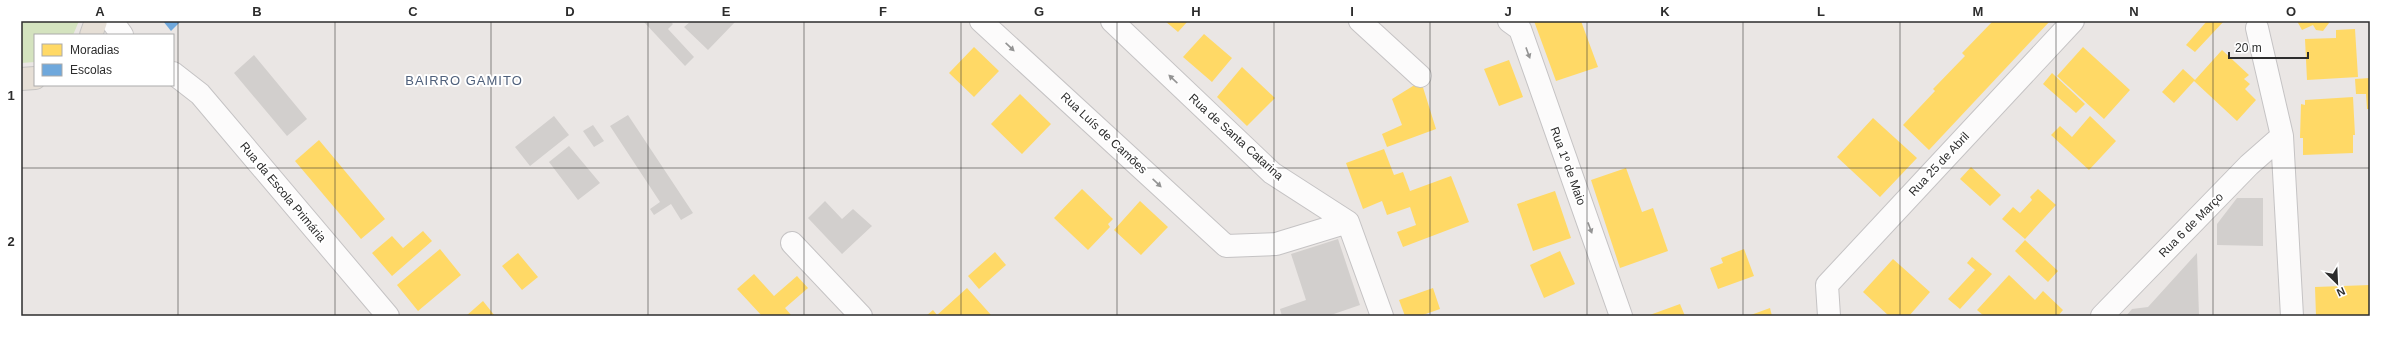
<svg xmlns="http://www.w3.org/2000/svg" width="2391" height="337" font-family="Helvetica,sans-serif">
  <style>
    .green { fill: #d4e3bf }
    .homes { fill: #ffd966 }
    .schools { fill: #6fa8dc }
    .building { fill: #d2cfcd }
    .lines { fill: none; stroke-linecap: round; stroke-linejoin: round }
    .street-casing { stroke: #c5c3c4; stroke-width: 24 }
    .secondary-casing { stroke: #c5c3c4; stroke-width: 24 }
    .primary-casing { stroke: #c6c4c3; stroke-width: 24 }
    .street { stroke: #fcfbfb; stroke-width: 22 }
    .secondary { stroke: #fcfbfb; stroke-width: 22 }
    .primary { stroke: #e6dfd6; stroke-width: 22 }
    .oneway { fill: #949494 }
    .grid { fill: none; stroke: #2d2d2d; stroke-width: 1; stroke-opacity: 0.55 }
    .labels { text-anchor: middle; stroke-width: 4; stroke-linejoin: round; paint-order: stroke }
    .street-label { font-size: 12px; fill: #2d2d2d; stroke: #fff }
    .neighbourhood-label { font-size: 13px; letter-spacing: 1px; fill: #4f607b; stroke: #fff }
    .neatline { fill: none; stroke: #2d2d2d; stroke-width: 1.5 }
    .grid-label { font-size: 13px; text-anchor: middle; font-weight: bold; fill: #2d2d2d }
  </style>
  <rect width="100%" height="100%" fill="#eae6e4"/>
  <path class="green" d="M 21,21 L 79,21 L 73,35 L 35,35 L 35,62 L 21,63 Z"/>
  <path class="homes" d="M 1165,21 L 1188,21 L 1178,32 Z
    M 1534,21 L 1581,21 L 1598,67 L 1556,81 Z
    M 1993,21 L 2050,21 L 1929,150 L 1903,125 L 1935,91 L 1933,89 L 1965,56 L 1962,53 Z
    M 2207,21 L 2224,21 L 2195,52 L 2186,45 Z
    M 2297,21 L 2328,21 L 2329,23 L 2323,31 L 2316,30 L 2313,25 L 2302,30 Z
    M 2355,29 L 2358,77 L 2307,80 L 2305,39 L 2336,38 L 2336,30 Z
    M 1204,34 L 1232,58 L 1212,82 L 1183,57 Z
    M 974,47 L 999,71 L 974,97 L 949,73 Z
    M 2083,47 L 2130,90 L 2104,119 L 2057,76 Z
    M 2222,50 L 2249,75 L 2244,79 L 2250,84 L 2245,89 L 2256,100 L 2237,121 L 2194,81 L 2174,103 L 2162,92 L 2183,69 L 2195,80 Z
    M 1509,60 L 1523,97 L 1499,106 L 1484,69 Z
    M 1242,67 L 1275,98 L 1247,126 L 1217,97 Z
    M 2052,73 L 2085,104 L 2076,113 L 2043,84 Z
    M 2370,78 L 2370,109 L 2367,109 L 2366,94 L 2356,94 L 2355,79 Z
    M 1421,81 L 1436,129 L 1387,147 L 1382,134 L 1402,125 L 1392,99 Z
    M 1020,94 L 1051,124 L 1022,154 L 991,124 Z
    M 2353,97 L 2355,135 L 2353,135 L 2353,153 L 2303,155 L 2303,138 L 2300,138 L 2301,104 L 2305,105 L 2305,100 Z
    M 2090,116 L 2116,141 L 2089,170 L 2051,135 L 2060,126 L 2072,137 Z
    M 1873,118 L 1917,158 L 1880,197 L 1837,157 Z
    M 319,140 L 385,219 L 361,239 L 295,161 Z
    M 1384,149 L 1394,175 L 1403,172 L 1410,191 L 1451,176 L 1469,222 L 1403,247 L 1397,232 L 1416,225 L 1410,207 L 1387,215 L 1382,201 L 1363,209 L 1346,163 Z
    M 1971,167 L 2001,195 L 1990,206 L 1960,179 Z
    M 1626,168 L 1642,212 L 1653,208 L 1668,251 L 1620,268 L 1591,180 Z
    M 1082,189 L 1113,219 L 1108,224 L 1110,227 L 1088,250 L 1054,218 Z
    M 2038,189 L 2056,205 L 2025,239 L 2002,219 L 2013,207 L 2020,213 L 2032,200 L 2030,197 Z
    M 1555,191 L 1571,238 L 1533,251 L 1517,204 Z
    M 1140,201 L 1168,227 L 1141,255 L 1114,230 Z
    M 423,231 L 432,241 L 392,276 L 372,253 L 392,236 L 403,248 Z
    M 2025,240 L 2058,271 L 2048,282 L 2015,251 Z
    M 440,249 L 461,275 L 418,311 L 397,285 Z
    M 1744,249 L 1754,276 L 1718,289 L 1710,268 L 1723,263 L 1721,258 Z
    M 1560,251 L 1575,284 L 1544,298 L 1530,265 Z
    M 995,252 L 1006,265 L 979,289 L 968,276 Z
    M 518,253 L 538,277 L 522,290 L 502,266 Z
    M 1972,257 L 1992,274 L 1960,309 L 1948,299 L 1975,270 L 1967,263 Z
    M 1893,259 L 1930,292 L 1909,316 L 1889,316 L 1863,292 Z
    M 754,274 L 774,296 L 797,276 L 808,288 L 785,308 L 792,316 L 762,316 L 737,289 Z
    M 2009,275 L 2035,300 L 2043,291 L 2063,310 L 2058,316 L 1984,316 L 1977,310 Z
    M 2370,285 L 2370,316 L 2316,316 L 2315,287 Z
    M 967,288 L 992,316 L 926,316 L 933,310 L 937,315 Z
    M 1433,288 L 1440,309 L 1420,316 L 1405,316 L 1399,300 Z
    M 483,301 L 495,316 L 466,316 Z
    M 1680,304 L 1685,316 L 1647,316 Z
    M 1770,308 L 1772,316 L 1748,316 Z"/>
  <path class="schools" d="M 163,21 L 181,21 L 171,31 Z"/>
  <path class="building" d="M 643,21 L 670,21 L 673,24 L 668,29 L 694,57 L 685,66 Z
    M 691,21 L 736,21 L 708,50 L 684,27 Z
    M 254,55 L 307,119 L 287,136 L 234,73 Z
    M 628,115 L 693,213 L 681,220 L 671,204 L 654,215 L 650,209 L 660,202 L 610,126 Z
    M 554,116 L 569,135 L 530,166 L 515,147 Z
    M 593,125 L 604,141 L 594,147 L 583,131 Z
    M 569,146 L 600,183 L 578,200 L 549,162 Z
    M 2237,198 L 2263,198 L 2263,246 L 2217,245 L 2217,224 Z
    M 825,201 L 842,219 L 853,209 L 872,226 L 842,254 L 808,218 Z
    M 1338,239 L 1360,305 L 1328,316 L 1282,316 L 1280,309 L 1306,300 L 1291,254 Z
    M 2197,253 L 2199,316 L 2126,316 L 2132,309 L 2148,307 Z"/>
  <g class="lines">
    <defs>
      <path id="street" d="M 981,21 L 1226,246 L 1276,244 L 1348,222
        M 1112,21 L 1272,173 L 1348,222 L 1382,316
        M 1360,21 L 1420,76
        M 1509,21 L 1520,29 L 1621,316
        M 2282,136 L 2292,316
        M 792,243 L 861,316
        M 1829,316 L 1827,285 L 2073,21
        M 2102,316 L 2249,165 L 2282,136 L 2257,28"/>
      <path id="secondary" d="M 112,21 L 122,35
        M 173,73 L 200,94 L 388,316"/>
      <path id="primary" d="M 91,35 L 96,21
        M 21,79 L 35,78"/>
    </defs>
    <use href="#street" class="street-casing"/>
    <use href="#secondary" class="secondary-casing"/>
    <use href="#primary" class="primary-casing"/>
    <use href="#street" class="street"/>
    <use href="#secondary" class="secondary"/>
    <use href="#primary" class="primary"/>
  </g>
  <defs><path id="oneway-solid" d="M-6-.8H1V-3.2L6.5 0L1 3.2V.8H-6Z"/></defs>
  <g class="oneway">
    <use href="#oneway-solid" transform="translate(1010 47) rotate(43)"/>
    <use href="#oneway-solid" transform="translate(1528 53) rotate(70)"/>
    <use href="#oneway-solid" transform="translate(1173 79) rotate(-137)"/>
    <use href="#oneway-solid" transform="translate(1157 183) rotate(43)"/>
    <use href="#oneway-solid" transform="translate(1590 228) rotate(70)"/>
  </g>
  <path class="grid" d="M 178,21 L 178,316M 335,21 L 335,316M 491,21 L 491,316M 648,21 L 648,316M 804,21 L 804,316M 961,21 L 961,316M 1117,21 L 1117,316M 1274,21 L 1274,316M 1430,21 L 1430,316M 1587,21 L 1587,316M 1743,21 L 1743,316M 1900,21 L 1900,316M 2056,21 L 2056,316M 2213,21 L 2213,316M 21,168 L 2370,168"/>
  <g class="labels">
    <g class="street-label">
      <text transform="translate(1104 133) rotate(43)" y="4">Rua Luís de Camões</text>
      <text transform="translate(1236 137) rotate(42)" y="4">Rua de Santa Catarina</text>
      <text transform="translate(1939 164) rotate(-47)" y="4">Rua 25 de Abril</text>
      <text transform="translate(1568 166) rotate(70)" y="4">Rua 1º de Maio</text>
      <text transform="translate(283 192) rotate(50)" y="4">Rua da Escola Primária</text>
      <text transform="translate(2191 225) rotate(-45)" y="4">Rua 6 de Março</text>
    </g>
    <g class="neighbourhood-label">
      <text x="464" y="85">BAIRRO GAMITO</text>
    </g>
  </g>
  <rect width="2391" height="337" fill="none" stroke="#ffffff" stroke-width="44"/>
  <rect x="34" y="34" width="140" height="52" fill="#ffffff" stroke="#ababab"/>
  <rect x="42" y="44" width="20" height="12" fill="#ffd966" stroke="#ababab"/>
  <text x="70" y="54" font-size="12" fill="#2d2d2d">Moradias</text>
  <rect x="42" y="64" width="20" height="12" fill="#6fa8dc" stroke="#ababab"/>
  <text x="70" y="74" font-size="12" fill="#2d2d2d">Escolas</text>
  <g transform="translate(2337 283) rotate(156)" stroke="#ffffff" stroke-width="3" paint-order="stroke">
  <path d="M0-3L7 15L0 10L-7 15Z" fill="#2d2d2d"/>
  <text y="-6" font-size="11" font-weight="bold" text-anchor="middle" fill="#2d2d2d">N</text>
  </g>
  <path d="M2229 52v6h79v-6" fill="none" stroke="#2d2d2d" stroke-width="2"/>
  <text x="2235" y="52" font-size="12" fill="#2d2d2d" stroke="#ffffff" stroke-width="3" paint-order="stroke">20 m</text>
  <rect x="22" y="22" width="2347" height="293" class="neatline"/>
  <g class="grid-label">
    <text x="100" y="16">A</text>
    <text x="257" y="16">B</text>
    <text x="413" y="16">C</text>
    <text x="570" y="16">D</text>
    <text x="726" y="16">E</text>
    <text x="883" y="16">F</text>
    <text x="1039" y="16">G</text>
    <text x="1196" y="16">H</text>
    <text x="1352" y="16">I</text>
    <text x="1508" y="16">J</text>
    <text x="1665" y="16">K</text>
    <text x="1821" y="16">L</text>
    <text x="1978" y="16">M</text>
    <text x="2134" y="16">N</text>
    <text x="2291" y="16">O</text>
    <text x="11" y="100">1</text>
    <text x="11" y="246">2</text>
  </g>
</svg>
